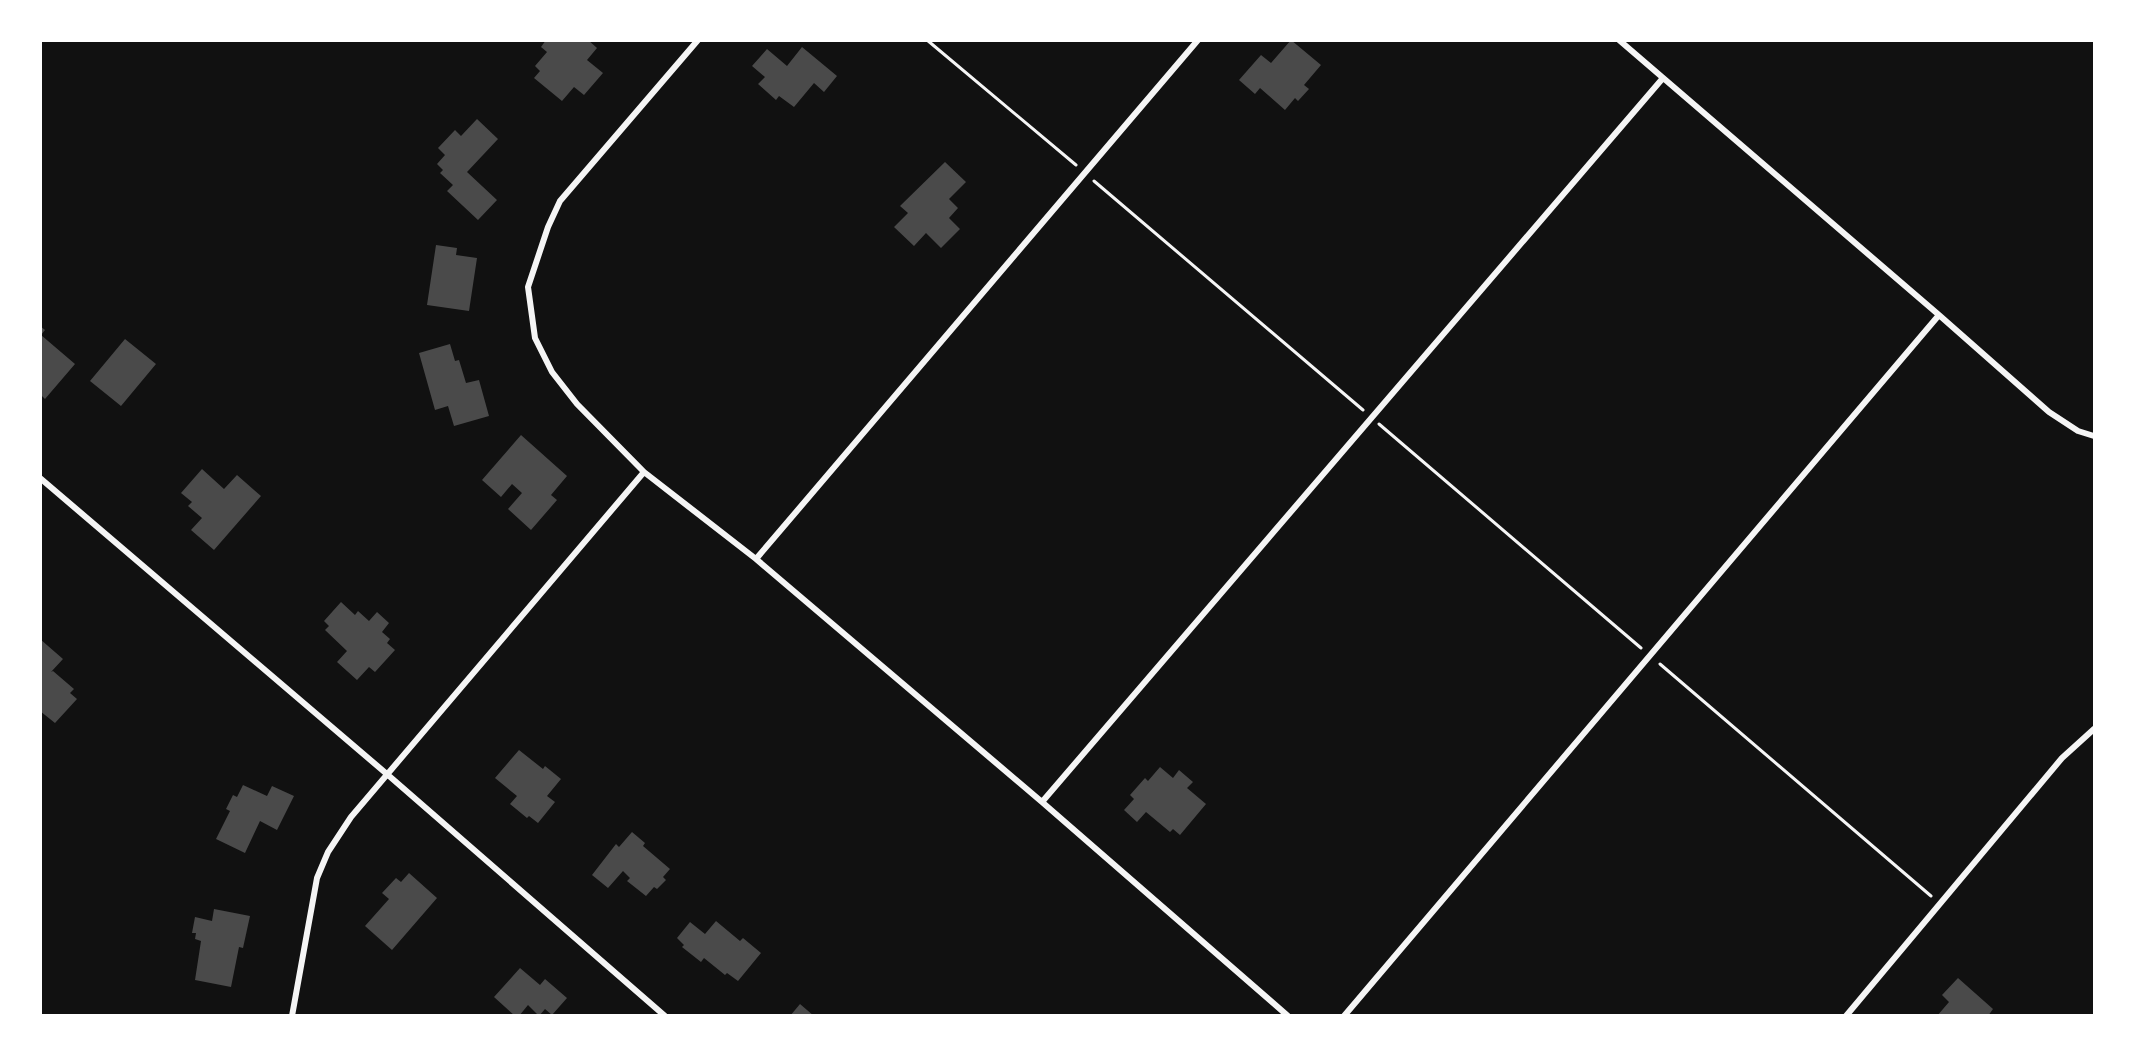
<svg xmlns="http://www.w3.org/2000/svg" width="2135" height="1056" font-family="'Fira Sans Condensed',sans-serif">
  <style>
    .building { fill: #4a4a4a }
    .lines { fill: none; stroke-linecap: round; stroke-linejoin: round }
    .path { stroke: #f5f5f5; stroke-width: 3 }
    .minor { stroke: #f5f5f5; stroke-width: 6 }
  </style>
  <rect width="100%" height="100%" fill="#111"/>
  <path class="building" d="M 546,40 L 588,40 L 597,48 L 587,60 L 603,73 L 584,95 L 574,87 L 562,101 L 534,78 L 540,71 L 535,66 L 547,52 L 541,47 Z
    M 1291,40 L 1321,65 L 1304,85 L 1309,89 L 1298,101 L 1295,98 L 1285,110 L 1260,88 L 1255,94 L 1239,80 L 1261,55 L 1271,63 Z
    M 802,47 L 837,76 L 824,92 L 814,83 L 794,107 L 779,96 L 776,100 L 758,84 L 765,77 L 752,66 L 767,49 L 787,66 Z
    M 477,119 L 498,139 L 467,172 L 497,200 L 478,220 L 447,191 L 453,185 L 440,173 L 443,170 L 437,164 L 445,155 L 438,148 L 455,130 L 461,136 Z
    M 945,162 L 966,182 L 949,199 L 958,208 L 949,218 L 960,229 L 941,248 L 926,233 L 914,246 L 894,227 L 908,213 L 900,206 Z
    M 436,245 L 457,248 L 456,255 L 477,258 L 469,311 L 427,305 Z
    M 40,326 L 45,330 L 41,335 L 75,364 L 45,399 L 40,394 Z
    M 125,339 L 156,364 L 121,406 L 90,381 Z
    M 450,344 L 455,361 L 459,360 L 466,383 L 479,380 L 489,416 L 454,426 L 448,406 L 435,410 L 419,353 Z
    M 521,435 L 567,476 L 551,495 L 557,500 L 531,530 L 508,509 L 522,493 L 512,484 L 501,497 L 482,480 Z
    M 202,469 L 224,489 L 237,475 L 261,496 L 214,550 L 191,530 L 202,518 L 188,506 L 192,502 L 181,493 Z
    M 341,602 L 355,615 L 358,611 L 369,621 L 377,612 L 389,623 L 382,632 L 390,639 L 387,643 L 395,650 L 375,672 L 369,667 L 357,680 L 337,662 L 347,651 L 325,630 L 329,626 L 324,621 Z
    M 40,639 L 63,659 L 51,672 L 53,671 L 74,689 L 70,693 L 77,699 L 55,723 L 40,711 Z
    M 519,750 L 543,769 L 545,766 L 561,779 L 547,796 L 555,802 L 538,823 L 529,816 L 527,818 L 510,804 L 517,796 L 495,778 Z
    M 1160,767 L 1173,778 L 1179,770 L 1193,782 L 1187,788 L 1206,804 L 1180,835 L 1173,829 L 1170,832 L 1146,812 L 1137,822 L 1124,810 L 1134,799 L 1130,795 L 1145,778 L 1148,781 Z
    M 243,785 L 267,796 L 272,786 L 294,796 L 277,830 L 260,821 L 245,853 L 216,839 L 230,811 L 226,809 L 233,795 L 237,797 Z
    M 632,832 L 645,843 L 643,846 L 670,869 L 663,877 L 666,880 L 657,889 L 654,887 L 646,896 L 627,881 L 630,878 L 623,871 L 608,888 L 592,875 L 616,844 L 619,847 Z
    M 409,873 L 437,898 L 392,950 L 365,926 L 389,899 L 382,893 L 396,878 L 401,882 Z
    M 214,909 L 250,916 L 243,948 L 239,947 L 231,987 L 195,980 L 201,941 L 195,939 L 196,933 L 192,933 L 195,917 L 212,921 Z
    M 716,921 L 740,941 L 743,938 L 761,953 L 738,981 L 727,973 L 725,975 L 704,958 L 701,962 L 682,947 L 684,945 L 677,938 L 690,922 L 705,934 Z
    M 520,968 L 540,985 L 545,979 L 567,998 L 552,1015 L 545,1009 L 539,1016 L 528,1005 L 519,1016 L 515,1016 L 494,997 Z
    M 1958,978 L 1993,1009 L 1988,1016 L 1937,1016 L 1949,1002 L 1942,995 Z
    M 800,1004 L 814,1016 L 790,1016 Z"/>
  <g class="lines">
    <path class="path" d="M 927,40 L 1076,165
      M 1094,181 L 1363,410
      M 1379,424 L 1641,648
      M 1660,664 L 1931,896"/>
    <path class="minor" d="M 698,40 L 560,201 L 548,227 L 528,287 L 535,338 L 552,372 L 577,404 L 644,472 L 756,559 L 1042,802 L 1288,1016
      M 1619,40 L 1939,315 L 2049,412 L 2078,431 L 2094,436
      M 40,478 L 388,775 L 665,1016
      M 756,559 L 1198,40
      M 1042,802 L 1663,78
      M 292,1016 L 317,878 L 328,852 L 351,817 L 644,472
      M 1344,1016 L 1939,315
      M 1846,1016 L 2062,758 L 2094,729"/>
  </g>
  <rect width="2135" height="1056" fill="none" stroke="#ffffff" stroke-width="84"/>
</svg>
